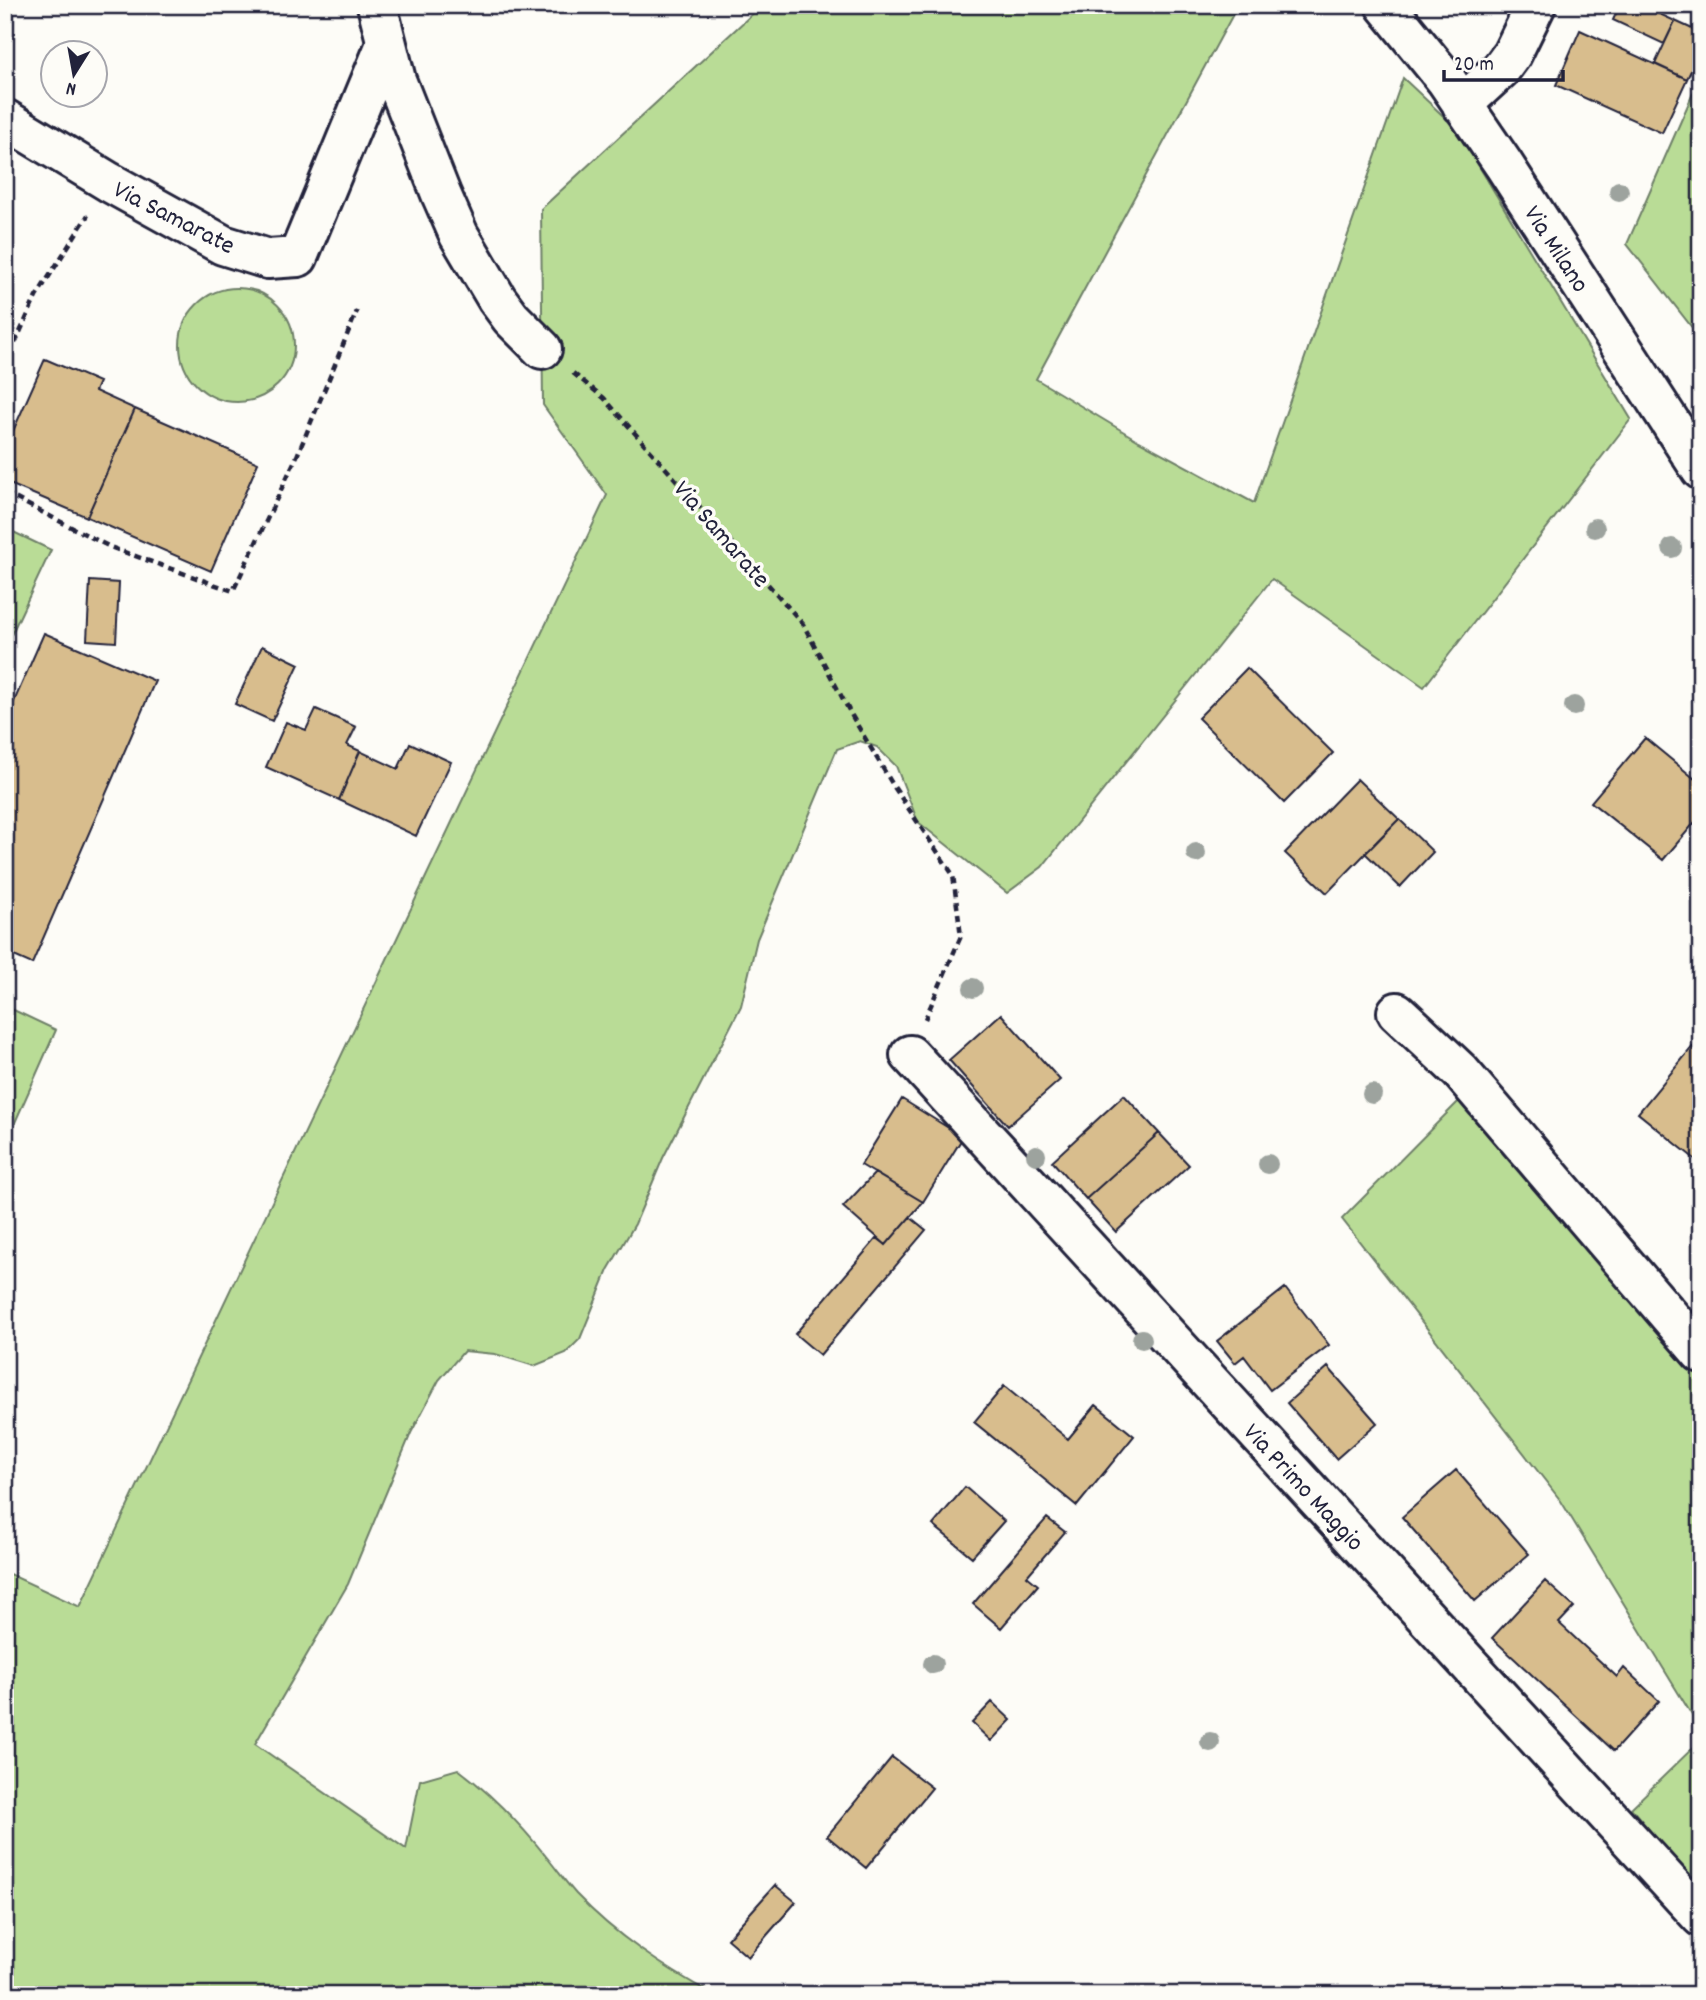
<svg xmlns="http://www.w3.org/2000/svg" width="1706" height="2000" font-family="Dekko,sans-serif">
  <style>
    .green { fill: #b9dc96; stroke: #6e7f68; stroke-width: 2 }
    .building { fill: #d8bd8d; stroke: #22223b; stroke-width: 2 }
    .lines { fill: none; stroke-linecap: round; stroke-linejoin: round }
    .minor-casing { stroke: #22223b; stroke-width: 44 }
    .path { stroke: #22223b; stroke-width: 4.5; stroke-dasharray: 7 5; stroke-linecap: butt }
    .minor { stroke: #fdfcf7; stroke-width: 38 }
    .tree { fill: #9da39e }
    .labels { text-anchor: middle; stroke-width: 7; stroke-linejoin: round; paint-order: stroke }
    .street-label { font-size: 26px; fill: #22223b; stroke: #fdfcf7 }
  </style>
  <rect width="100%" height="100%" fill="#fdfcf7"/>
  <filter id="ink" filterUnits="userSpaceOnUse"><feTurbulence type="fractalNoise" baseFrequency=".0143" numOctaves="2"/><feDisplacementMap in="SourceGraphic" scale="14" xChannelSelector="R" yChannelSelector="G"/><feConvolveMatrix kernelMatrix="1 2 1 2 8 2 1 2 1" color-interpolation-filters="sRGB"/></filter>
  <g filter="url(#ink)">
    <path class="green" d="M 762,5 L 1238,5 L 1036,379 L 1139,441 L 1254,503 L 1403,78 L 1456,128 L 1631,419 L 1424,687 L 1272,579 L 1042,867 L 1007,893 L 918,822 L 896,766 L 877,747 L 860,741 L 837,749 L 757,939 L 741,1006 L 663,1158 L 635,1224 L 608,1270 L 580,1339 L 566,1353 L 534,1366 L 495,1354 L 464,1351 L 439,1380 L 411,1433 L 348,1584 L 255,1744 L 406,1849 L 420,1780 L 458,1769 C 493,1795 522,1826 549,1860 C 558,1871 566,1883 576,1894 C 616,1936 663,1967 714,1995 L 5,1995 L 5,1572 L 80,1607 L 607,495 L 543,405 L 541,209 Z
      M 1701,75 L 1701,339 L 1627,244 Z
      M180 345a57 57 0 1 1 114 0a57 57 0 1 1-114 0Z
      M 5,528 L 51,550 L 5,648 Z
      M 5,1006 L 56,1030 L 5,1145 Z
      M 1461,1099 L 1701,1378 L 1701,1730 L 1561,1501 L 1342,1219 Z
      M 1701,1740 L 1701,1893 L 1631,1808 Z"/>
    <path class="building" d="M 1620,5 L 1640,5 L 1675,21 L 1664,44 L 1613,20 Z
      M 1675,21 L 1701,33 L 1701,49 L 1687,79 L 1655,64 Z
      M 1580,30 L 1687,79 L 1662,133 L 1556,85 Z
      M 45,359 L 99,382 L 95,391 L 135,409 L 87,517 L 5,482 L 5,449 Z
      M 135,409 L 258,463 L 211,571 L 87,517 Z
      M 90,581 L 119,583 L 116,642 L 87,640 Z
      M 44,633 L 155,681 L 32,964 L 5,952 L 5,722 Z
      M 262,646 L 299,664 L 272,721 L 235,704 Z
      M 1247,668 L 1333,753 L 1284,803 L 1198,718 Z
      M 316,709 L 356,727 L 347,745 L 360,751 L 339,800 L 266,767 L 286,722 L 306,730 Z
      M 1645,738 L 1701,784 L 1701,815 L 1663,860 L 1591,802 Z
      M 410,743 L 451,762 L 416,836 L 339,800 L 360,751 L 398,769 Z
      M 1357,779 L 1399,819 L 1327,893 L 1285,853 Z
      M 1399,819 L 1433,852 L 1400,887 L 1365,853 Z
      M 1001,1014 L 1060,1080 L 1008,1126 L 949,1060 Z
      M 1698,1040 L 1701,1042 L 1701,1164 L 1638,1113 Z
      M 1124,1095 L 1159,1133 L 1086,1199 L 1052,1161 Z
      M 902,1099 L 963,1137 L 923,1202 L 861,1165 Z
      M 1159,1133 L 1189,1165 L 1116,1232 L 1086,1199 Z
      M 875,1173 L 923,1202 L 886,1245 L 843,1207 Z
      M 910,1217 L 926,1230 L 820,1355 L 795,1334 L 877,1238 L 886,1245 Z
      M 1285,1288 L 1329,1345 L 1270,1390 L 1244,1356 L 1235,1363 L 1217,1341 Z
      M 1328,1367 L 1377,1423 L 1336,1459 L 1287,1403 Z
      M 1004,1386 L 1068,1439 L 1096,1405 L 1134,1436 L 1077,1506 L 974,1422 Z
      M 1456,1470 L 1529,1554 L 1475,1601 L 1402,1517 Z
      M 965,1487 L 1004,1521 L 972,1557 L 933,1525 Z
      M 1047,1518 L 1065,1532 L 1027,1576 L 1038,1585 L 1001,1628 L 973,1604 Z
      M 1545,1581 L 1574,1607 L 1559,1623 L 1617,1677 L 1624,1668 L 1659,1701 L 1614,1751 L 1492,1638 Z
      M 992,1702 L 1011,1720 L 991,1741 L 972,1723 Z
      M 892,1757 L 932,1788 L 866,1868 L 827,1836 Z
      M 775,1885 L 796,1902 L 748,1957 L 727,1939 Z"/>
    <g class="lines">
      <defs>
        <path id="minor" d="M 377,5 L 396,80 L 441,194 L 459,235 L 497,299 L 511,318 L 542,349
          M 1385,5 L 1446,80 L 1504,165 L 1701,470
          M 1462,105 L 1501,69 L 1512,54 L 1536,5
          M 5,119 L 109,182 L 223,245 L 268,259 L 298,257 L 386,44
          M 1397,1012 L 1460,1071 L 1701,1353
          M 910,1055 L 1701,1917"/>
      </defs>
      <use href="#minor" class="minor-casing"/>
      <path class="path" d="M 5,365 L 36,297 L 88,215
        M 573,373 L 604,398 L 803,624 L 852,716 L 894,787 L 953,875 L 961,936 L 925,1019
        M 5,493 L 110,547 L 233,591 L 297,456 L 357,311"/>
      <use href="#minor" class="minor"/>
    </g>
    <g class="tree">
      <circle cx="1619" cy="191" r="10"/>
      <circle cx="1595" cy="528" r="10"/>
      <circle cx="1672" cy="548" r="10"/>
      <circle cx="1574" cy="706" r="10"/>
      <circle cx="1196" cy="853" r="10"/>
      <circle cx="973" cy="988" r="10"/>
      <circle cx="1372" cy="1094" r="10"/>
      <circle cx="1036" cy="1155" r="10"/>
      <circle cx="1268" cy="1164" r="10"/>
      <circle cx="1142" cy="1339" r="10"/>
      <circle cx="933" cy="1664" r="10"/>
      <circle cx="1210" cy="1742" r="10"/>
    </g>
  </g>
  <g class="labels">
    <g class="street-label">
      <text transform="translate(175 216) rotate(27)" y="9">Via Samarate</text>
      <text transform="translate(1558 248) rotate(57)" y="9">Via Milano</text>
      <text transform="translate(723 533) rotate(49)" y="9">Via Samarate</text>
      <text transform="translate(1305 1486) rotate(47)" y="9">Via Primo Maggio</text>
    </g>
  </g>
  <rect width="1706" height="2000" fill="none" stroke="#fdfcf7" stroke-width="28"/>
  <rect x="14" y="14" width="1678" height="1972" fill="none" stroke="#22223b" stroke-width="2.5" filter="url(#ink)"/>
  <g transform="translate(74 74) rotate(191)"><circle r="33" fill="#fdfcf7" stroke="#a5a5ac" stroke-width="2"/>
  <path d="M0-5L12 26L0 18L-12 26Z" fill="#22223b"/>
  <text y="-10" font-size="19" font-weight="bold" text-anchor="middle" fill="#22223b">N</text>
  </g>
  <path d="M1444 70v10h119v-10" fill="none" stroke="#22223b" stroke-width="3.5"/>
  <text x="1454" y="70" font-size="21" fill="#22223b" stroke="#fdfcf7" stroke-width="5" paint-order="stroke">20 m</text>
</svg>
